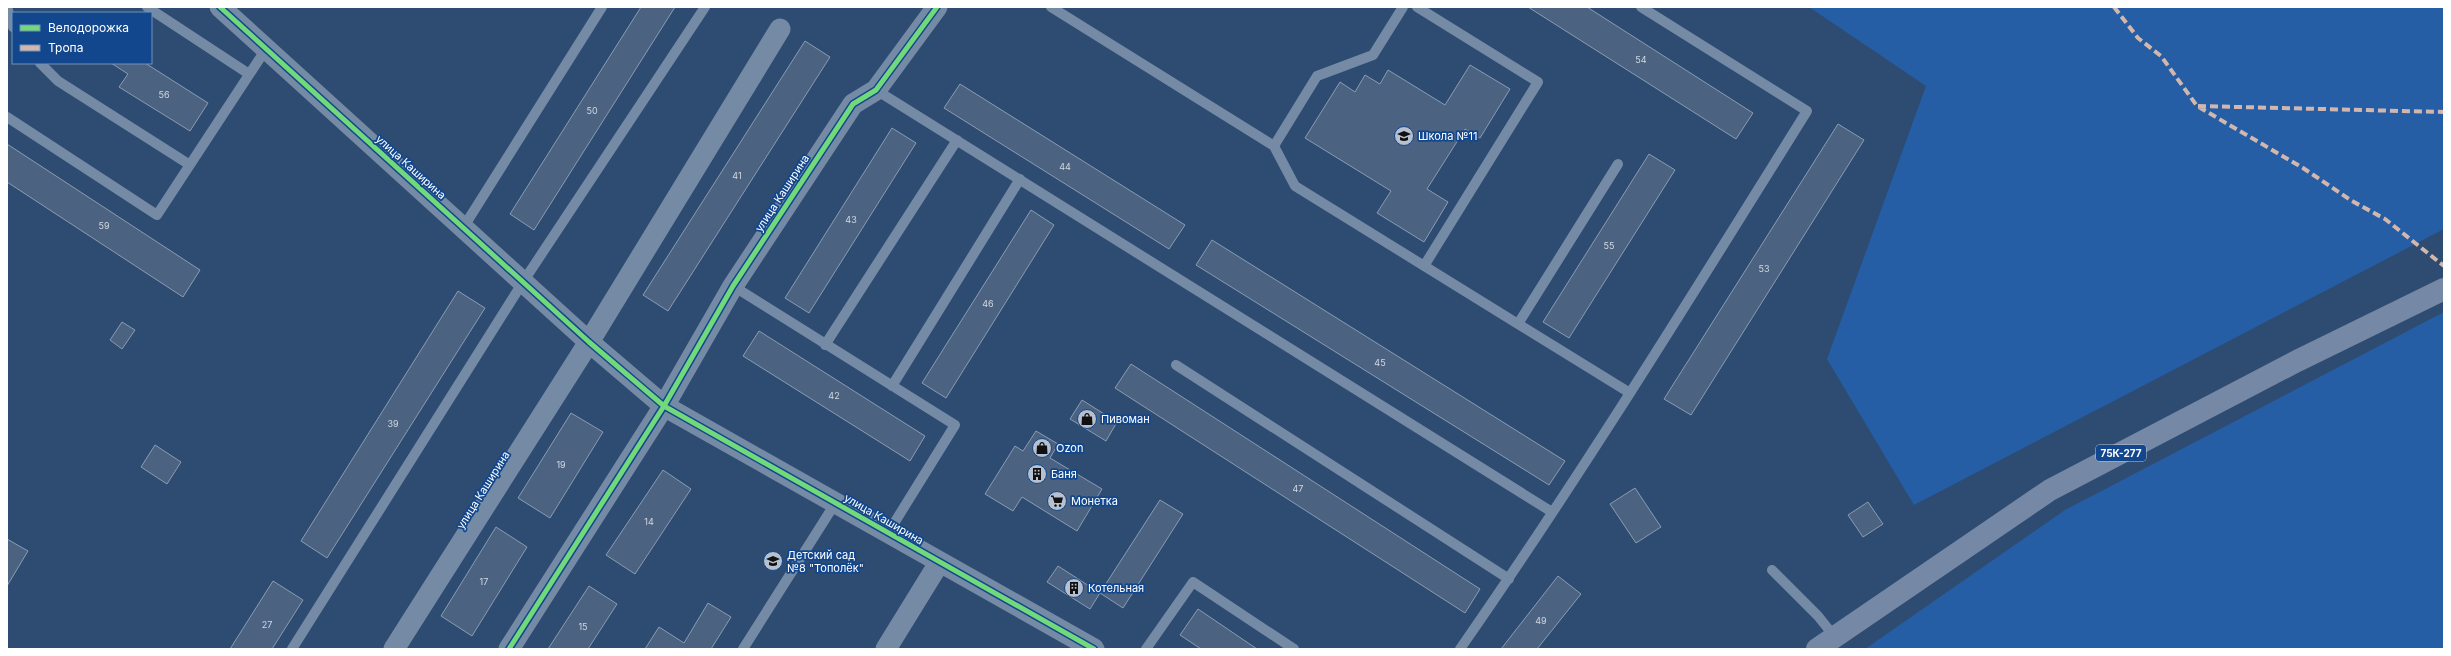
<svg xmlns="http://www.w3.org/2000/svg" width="2451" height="656" font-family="Inter,sans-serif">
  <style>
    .green { fill: #255ea5 }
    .building { fill: #4b6381; stroke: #8a9cb4 }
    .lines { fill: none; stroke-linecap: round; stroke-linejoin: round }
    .lane { stroke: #758ba5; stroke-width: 10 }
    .street { stroke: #758ba5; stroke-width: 21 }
    .primary { stroke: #7588a5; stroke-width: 22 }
    .quiet { stroke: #d1b7ad; stroke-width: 4; stroke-dasharray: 8 4; stroke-linecap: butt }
    .cycleway-casing { stroke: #12478e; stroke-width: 8 }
    .cycleway { stroke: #71d979; stroke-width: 5 }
    .labels { text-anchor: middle; stroke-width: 3.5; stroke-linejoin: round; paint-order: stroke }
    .number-label { font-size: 9px; fill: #d2d8e0 }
    .shield { fill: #12478e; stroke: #b8c8dd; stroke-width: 1 }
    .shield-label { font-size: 10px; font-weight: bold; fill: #fff }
    .poi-label { font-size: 11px; fill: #fff; stroke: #12478e; text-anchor: start }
    .street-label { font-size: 11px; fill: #fff; stroke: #12478e }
  </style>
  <rect width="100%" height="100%" fill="#2e4b72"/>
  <path class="green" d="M 1809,7 L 2444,7 L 2444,229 L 1914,505 L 1827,359 L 1926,86 Z
    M 2444,312 L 2444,649 L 1865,649 L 2065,510 Z"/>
  <path class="building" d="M 641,7 L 675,7 L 534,230 L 510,214 Z
    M 1528,7 L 1587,7 L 1753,113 L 1736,139 Z
    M 805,41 L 830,57 L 668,311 L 643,295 Z
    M 111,63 L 145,63 L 208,103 L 190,131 L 119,87 L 128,74 Z
    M 1470,65 L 1510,89 L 1480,138 L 1465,129 L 1427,189 L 1448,202 L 1424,242 L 1377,213 L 1391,191 L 1305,138 L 1340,82 L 1355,92 L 1365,75 L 1380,84 L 1388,70 L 1445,105 Z
    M 960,84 L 1185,225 L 1169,249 L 944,108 Z
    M 1838,124 L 1864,140 L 1691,415 L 1664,399 Z
    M 892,128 L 916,143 L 809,313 L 785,298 Z
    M 7,144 L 200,270 L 183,297 L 7,182 Z
    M 1649,154 L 1675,170 L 1569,338 L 1543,322 Z
    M 1031,210 L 1054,225 L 946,398 L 922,383 Z
    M 1212,240 L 1565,461 L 1549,485 L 1196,265 Z
    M 458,291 L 485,308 L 327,558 L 301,541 Z
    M 122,322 L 135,330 L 122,349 L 110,340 Z
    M 759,331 L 925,436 L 910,461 L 743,356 Z
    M 1131,364 L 1480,589 L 1465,613 L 1115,388 Z
    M 1082,400 L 1117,422 L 1106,441 L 1070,419 Z
    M 571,413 L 603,432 L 550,518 L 518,498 Z
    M 1036,431 L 1058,444 L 1050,458 L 1102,489 L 1077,531 L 1022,497 L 1013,511 L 985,494 L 1015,446 L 1023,451 Z
    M 155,445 L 181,462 L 167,484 L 141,467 Z
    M 663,470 L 691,489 L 635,574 L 606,555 Z
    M 1635,488 L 1661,527 L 1636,543 L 1610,504 Z
    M 1160,500 L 1183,514 L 1123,608 L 1100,593 Z
    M 1868,502 L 1883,524 L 1863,537 L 1848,515 Z
    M 496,527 L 527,547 L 472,636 L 441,616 Z
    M 7,539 L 28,551 L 7,586 Z
    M 1058,566 L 1100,593 L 1090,609 L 1047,582 Z
    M 1558,576 L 1581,594 L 1537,649 L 1501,649 Z
    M 273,581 L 303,600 L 272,649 L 230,649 Z
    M 589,586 L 617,604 L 588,649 L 548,649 Z
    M 708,603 L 731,617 L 711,649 L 645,649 L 659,627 L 684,643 Z
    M 1198,609 L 1257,649 L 1201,649 L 1180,635 Z"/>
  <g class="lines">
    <path class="lane" d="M 7,7 L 13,27
      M 147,7 L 249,74
      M 1051,7 L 1274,146 L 1295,186 L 1518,324
      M 1417,7 L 1538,82 L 1424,266
      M 40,63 L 58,81 L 190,165
      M 876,90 L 1552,512
      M 7,117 L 157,215 L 266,49
      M 1274,146 L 1317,76 L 1373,55 L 1403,7
      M 1618,164 L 1518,324 L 1630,393
      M 463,228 L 602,7
      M 733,286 L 955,425 L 888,533
      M 825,345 L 957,140
      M 1176,365 L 1509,579
      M 892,386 L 1020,179
      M 1772,570 L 1818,616 L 1834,636
      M 292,649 L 523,282 L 705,7
      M 743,649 L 836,502
      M 1146,649 L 1193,582 L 1294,649
      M 1460,649 C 1582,474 1694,292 1807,111 L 1641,7"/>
    <path class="street" d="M 220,7 L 589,342 L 664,406 L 1094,649
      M 394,649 L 589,342 L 780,29
      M 509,649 L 664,406 L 733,286 L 853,104 L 876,90 L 937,7
      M 886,649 L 939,563"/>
    <path class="primary" d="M 1817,649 L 2050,490 L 2297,361 L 2444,289"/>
    <path class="quiet" d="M 2114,7 L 2138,38 L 2161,56 L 2197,106 L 2303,168 L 2352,201 L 2385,219 L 2444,266
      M 2198,106 L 2444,112"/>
    <defs>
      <path id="cycleway" d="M 220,7 L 589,342 L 664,406 L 1094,649
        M 509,649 L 664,406 L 733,286 L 853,104 L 876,90 L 937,7"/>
    </defs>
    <use href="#cycleway" class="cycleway-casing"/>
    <use href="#cycleway" class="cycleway"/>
  </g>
  <defs>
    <symbol id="school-disc" viewBox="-11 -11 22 22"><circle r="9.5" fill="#b6c0ce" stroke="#12478e"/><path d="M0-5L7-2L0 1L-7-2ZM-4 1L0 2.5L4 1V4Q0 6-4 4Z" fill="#111"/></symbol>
    <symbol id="shop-disc" viewBox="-11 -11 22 22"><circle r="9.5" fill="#b6c0ce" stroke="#12478e"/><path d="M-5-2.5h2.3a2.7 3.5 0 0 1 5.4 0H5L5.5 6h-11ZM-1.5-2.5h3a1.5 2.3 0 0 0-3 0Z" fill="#111"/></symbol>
    <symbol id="building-disc" viewBox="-11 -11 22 22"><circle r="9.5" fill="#b6c0ce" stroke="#12478e"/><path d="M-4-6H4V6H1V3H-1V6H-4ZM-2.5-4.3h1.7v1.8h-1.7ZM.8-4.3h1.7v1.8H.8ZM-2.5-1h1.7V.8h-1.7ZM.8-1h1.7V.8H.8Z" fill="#111"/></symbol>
    <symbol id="supermarket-disc" viewBox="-11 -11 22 22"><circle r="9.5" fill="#b6c0ce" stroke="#12478e"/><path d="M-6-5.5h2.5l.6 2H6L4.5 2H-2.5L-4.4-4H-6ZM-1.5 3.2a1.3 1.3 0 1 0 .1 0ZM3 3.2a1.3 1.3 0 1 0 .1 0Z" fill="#111"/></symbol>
  </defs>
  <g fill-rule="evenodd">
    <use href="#school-disc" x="1393" y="125" width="22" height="22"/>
    <use href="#shop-disc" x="1076" y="408" width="22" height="22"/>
    <use href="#shop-disc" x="1031" y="437" width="22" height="22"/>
    <use href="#building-disc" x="1026" y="463" width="22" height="22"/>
    <use href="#supermarket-disc" x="1046" y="490" width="22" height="22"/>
    <use href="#school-disc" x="762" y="550" width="22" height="22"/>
    <use href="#building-disc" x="1063" y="577" width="22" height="22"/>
  </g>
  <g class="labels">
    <g class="number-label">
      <text x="1641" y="63">54</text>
      <text x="164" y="98">56</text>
      <text x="592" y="114">50</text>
      <text x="1065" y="170">44</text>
      <text x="737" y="179">41</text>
      <text x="851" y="223">43</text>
      <text x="104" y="229">59</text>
      <text x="1609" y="249">55</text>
      <text x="1764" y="272">53</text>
      <text x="988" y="307">46</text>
      <text x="1380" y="366">45</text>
      <text x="834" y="399">42</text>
      <text x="393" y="427">39</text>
      <text x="561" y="468">19</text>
      <text x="1298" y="492">47</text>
      <text x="649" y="525">14</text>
      <text x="484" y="585">17</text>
      <text x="1541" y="624">49</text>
      <text x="267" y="628">27</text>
      <text x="583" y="630">15</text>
    </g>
    <rect class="shield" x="2096" y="445" width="50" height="16" rx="3"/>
    <g class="shield-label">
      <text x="2121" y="457">75К-277</text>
    </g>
    <g class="poi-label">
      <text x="1418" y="140">Школа №11</text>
      <text x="1101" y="423">Пивоман</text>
      <text x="1056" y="452">Ozon</text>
      <text x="1051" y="478">Баня</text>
      <text x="1071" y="505">Монетка</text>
      <text x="787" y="559">Детский сад<tspan x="787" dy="13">№8 "Тополёк"</tspan></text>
      <text x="1088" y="592">Котельная</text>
    </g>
    <g class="street-label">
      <text transform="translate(411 167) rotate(42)" y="4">улица Каширина</text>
      <text transform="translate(782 193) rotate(-57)" y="4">улица Каширина</text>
      <text transform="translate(483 490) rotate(-58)" y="4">улица Каширина</text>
      <text transform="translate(884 519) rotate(30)" y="4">улица Каширина</text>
    </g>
  </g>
  <rect width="2451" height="656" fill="none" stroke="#ffffff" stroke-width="16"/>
  <rect x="12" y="12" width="140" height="52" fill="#12478e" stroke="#7191bb"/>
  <rect x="20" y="25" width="20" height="6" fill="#71d979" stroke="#7191bb"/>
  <text x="48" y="32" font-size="12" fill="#ffffff">Велодорожка</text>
  <rect x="20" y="45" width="20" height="6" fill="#d1b7ad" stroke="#7191bb"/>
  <text x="48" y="52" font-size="12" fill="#ffffff">Тропа</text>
</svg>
